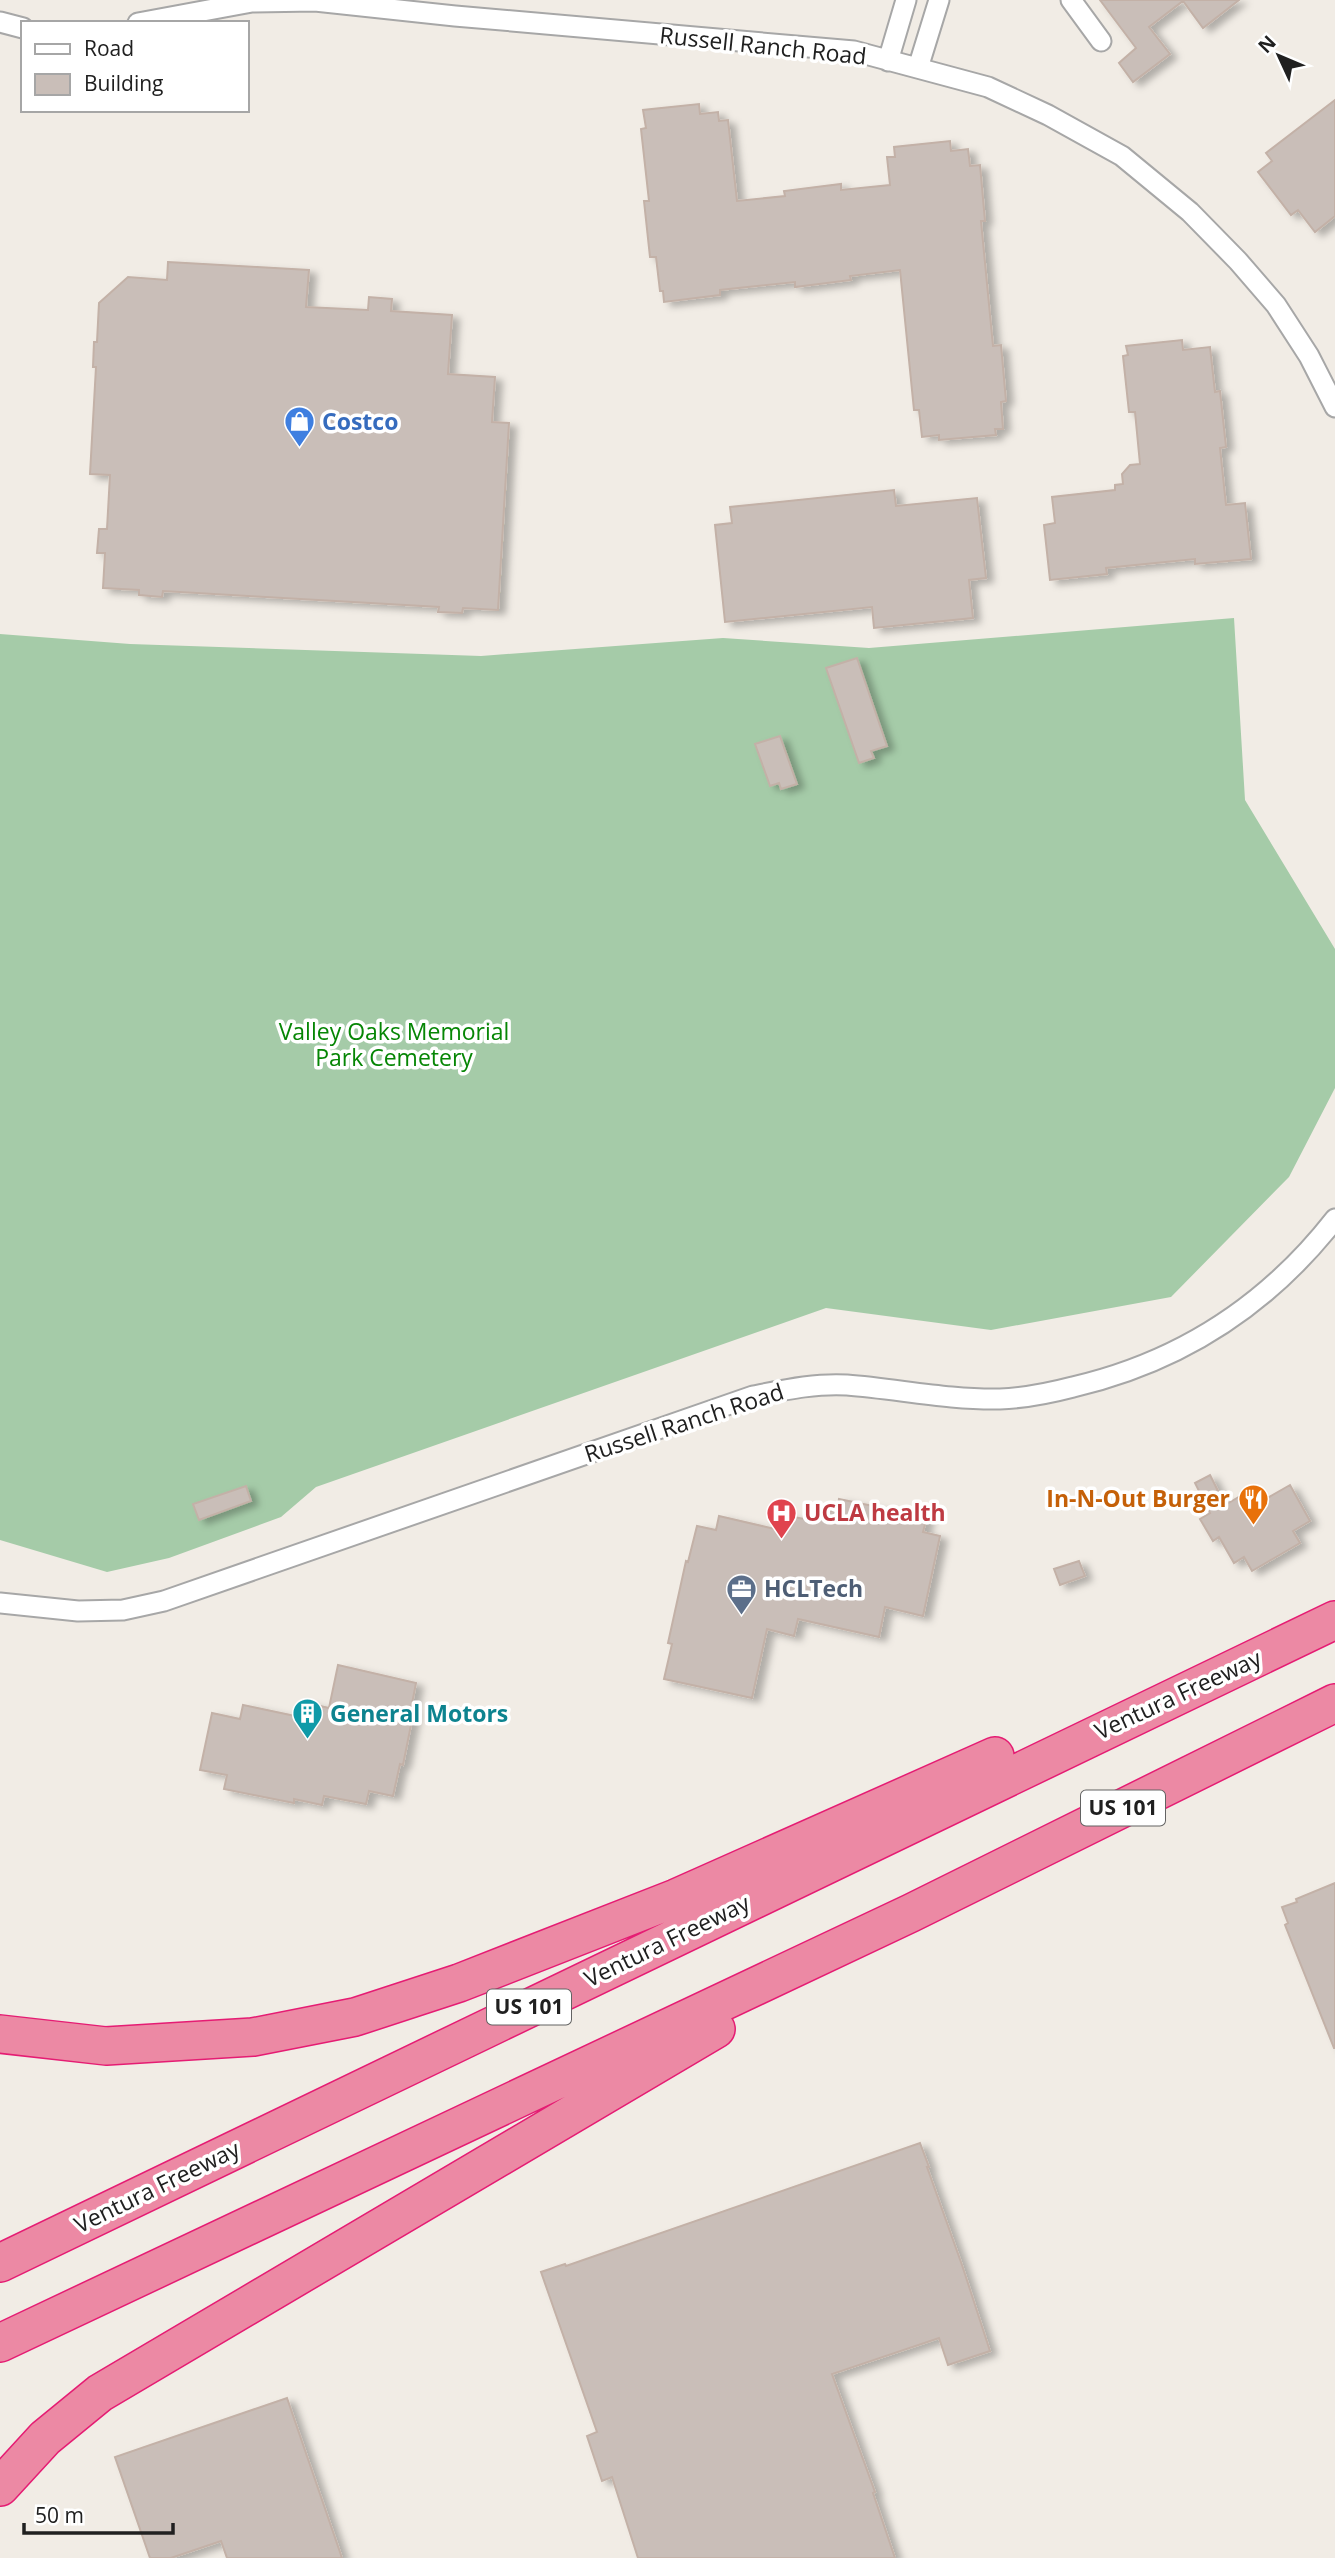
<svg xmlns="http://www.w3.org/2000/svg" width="1335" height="2558" font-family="'Open Sans',sans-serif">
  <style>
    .cemetery { fill: #a5cba8 }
    .building { fill: #c9beb8; stroke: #c3b1a7; stroke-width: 2; filter: url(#shadow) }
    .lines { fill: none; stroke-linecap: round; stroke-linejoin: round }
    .street-casing { stroke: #a7a7a7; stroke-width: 23 }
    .highway-casing { stroke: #e51c73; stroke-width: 40 }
    .street { stroke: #fff; stroke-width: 19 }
    .highway { stroke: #ec89a4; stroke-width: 37 }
    .labels { text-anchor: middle; stroke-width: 7; stroke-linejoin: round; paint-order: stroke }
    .shield { fill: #fff; stroke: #636363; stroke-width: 2 }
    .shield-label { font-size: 21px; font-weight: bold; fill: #202020 }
    .street-label { font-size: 23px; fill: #202020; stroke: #fff }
    .shop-label { font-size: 23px; font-weight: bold; fill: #366cbe; stroke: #fff; text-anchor: start }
    .park-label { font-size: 23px; fill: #068605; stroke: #fff }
    .food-label { font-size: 23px; font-weight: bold; fill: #c56008; stroke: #fff; text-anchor: end }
    .health-label { font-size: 23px; font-weight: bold; fill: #be3a42; stroke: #fff; text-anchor: start }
    .service-label { font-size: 23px; font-weight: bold; fill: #4e5e75; stroke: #fff; text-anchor: start }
    .culture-label { font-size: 23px; font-weight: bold; fill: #0d838f; stroke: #fff; text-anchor: start }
  </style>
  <defs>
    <filter id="shadow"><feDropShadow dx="7" dy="4" stdDeviation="3.5" flood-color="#0004"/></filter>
  </defs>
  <rect width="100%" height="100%" fill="#f1ece5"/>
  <path class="cemetery" d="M 1234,618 L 1245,800 L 1335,949 L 1335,1088 L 1289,1177 L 1171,1297 L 991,1330 L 826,1308 L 316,1487 L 281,1517 L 169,1558 L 107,1572 L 0,1540 L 0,634 L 130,644 L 481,656 L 723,638 L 869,648 Z"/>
  <path class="building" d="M 1100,0 L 1239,0 L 1203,28 L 1183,1 L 1149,27 L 1170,54 L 1133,82 L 1119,63 L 1136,48 Z
    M 1335,100 L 1335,216 L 1315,232 L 1298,210 L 1291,215 L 1258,172 L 1272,161 L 1266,153 Z
    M 699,104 L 700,114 L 718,112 L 719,121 L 728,120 L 737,201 L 785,196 L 784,191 L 841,184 L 841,190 L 890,185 L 887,157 L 895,157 L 894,147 L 950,141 L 951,151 L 968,149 L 970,166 L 980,165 L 985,221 L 981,221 L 993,346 L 1001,345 L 1006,401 L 1001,402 L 1003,429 L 995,429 L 996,435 L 939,440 L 939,435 L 922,437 L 919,410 L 914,410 L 900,270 L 850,276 L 851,280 L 795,287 L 795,282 L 720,290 L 720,295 L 664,302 L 663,291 L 660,291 L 656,257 L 650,257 L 644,201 L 649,201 L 641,129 L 646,128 L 643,110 Z
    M 168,262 L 309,270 L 306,307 L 368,310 L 369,297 L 392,299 L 391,311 L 452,315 L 448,374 L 495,377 L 492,422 L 509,423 L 498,610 L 463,608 L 462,613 L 438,612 L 439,607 L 163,591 L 162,597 L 139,595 L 139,590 L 103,588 L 105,553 L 97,553 L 99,529 L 107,529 L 110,475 L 90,474 L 96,367 L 93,367 L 94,342 L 97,342 L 99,303 L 128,277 L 167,280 Z
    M 1182,340 L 1183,350 L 1210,347 L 1215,392 L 1220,391 L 1226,447 L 1220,448 L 1226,505 L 1245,503 L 1251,559 L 1195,564 L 1195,559 L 1106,568 L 1107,574 L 1050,580 L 1044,525 L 1055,523 L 1052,497 L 1115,490 L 1115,485 L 1123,484 L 1122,474 L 1130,465 L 1140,464 L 1135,412 L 1129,412 L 1123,356 L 1128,355 L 1126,346 Z
    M 894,490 L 896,506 L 977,498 L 986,578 L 969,580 L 973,618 L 874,628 L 872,607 L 725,622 L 715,525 L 732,523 L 730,507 Z
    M 857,658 L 887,746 L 871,751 L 874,758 L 859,763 L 826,668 Z
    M 780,736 L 797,784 L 781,789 L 779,783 L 770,786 L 755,744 Z
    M 1210,1475 L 1225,1505 L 1242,1495 L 1250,1508 L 1290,1485 L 1310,1521 L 1293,1531 L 1300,1543 L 1252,1571 L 1244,1557 L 1234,1563 L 1219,1537 L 1213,1541 L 1200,1519 L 1210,1513 L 1195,1483 Z
    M 246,1486 L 251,1501 L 199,1520 L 193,1504 Z
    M 839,1499 L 927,1517 L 923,1532 L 940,1536 L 923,1616 L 885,1607 L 879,1637 L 798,1619 L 794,1636 L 767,1629 L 752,1698 L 664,1679 L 672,1644 L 668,1643 L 686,1561 L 688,1562 L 697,1526 L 716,1530 L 719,1516 L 775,1529 L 779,1514 L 804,1519 L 807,1505 L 837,1512 Z
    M 1079,1561 L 1085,1576 L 1060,1585 L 1054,1569 Z
    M 338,1665 L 416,1683 L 411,1709 L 414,1710 L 403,1765 L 400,1764 L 393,1796 L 369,1791 L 366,1804 L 324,1796 L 322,1805 L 294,1799 L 294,1803 L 224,1789 L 227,1775 L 200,1770 L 212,1713 L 240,1719 L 243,1705 L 300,1717 L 303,1702 L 329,1708 Z
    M 1335,1883 L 1335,2048 L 1334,2048 L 1285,1925 L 1288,1923 L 1282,1907 L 1297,1902 L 1296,1899 Z
    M 920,2143 L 929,2167 L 927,2167 L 962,2265 L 990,2351 L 948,2365 L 939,2338 L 832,2374 L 875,2492 L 873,2493 L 895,2558 L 638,2558 L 612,2477 L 602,2481 L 587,2436 L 597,2432 L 541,2272 L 565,2264 L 566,2266 Z
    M 287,2398 L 342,2558 L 227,2558 L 221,2541 L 171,2558 L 150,2558 L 115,2457 Z"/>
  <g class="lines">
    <defs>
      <path id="street" d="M 1071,0 L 1101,41
        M 0,22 L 23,28
        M 138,23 L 252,2 L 315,1 L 455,16 L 854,51 L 988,87 L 1048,115 L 1122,156 L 1190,212 L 1238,261 L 1276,305 L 1309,356 L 1335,407
        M 888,61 L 906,0
        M 918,68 L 939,0
        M 0,1603 L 78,1611 L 123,1610 L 164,1601 L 753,1396 C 784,1390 816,1383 847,1385 C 898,1389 949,1400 1000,1399 C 1025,1398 1050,1393 1073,1387 C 1181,1362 1267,1306 1335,1219"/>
      <path id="highway" d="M 0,2034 L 106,2046 L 253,2037 L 355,2017 L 459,1983 L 676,1898 L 995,1756
        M 0,2263 L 1335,1620
        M 0,2343 L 911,1913 L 1335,1703
        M 0,2487 L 45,2438 L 100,2393 L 716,2029"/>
    </defs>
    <use href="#street" class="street-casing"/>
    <use href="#highway" class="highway-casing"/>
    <use href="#street" class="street"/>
    <use href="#highway" class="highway"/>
  </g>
  <defs>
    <symbol id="shop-pin" viewBox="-11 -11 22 30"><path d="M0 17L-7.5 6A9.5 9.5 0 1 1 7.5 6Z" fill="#3f7fe0" stroke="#fff"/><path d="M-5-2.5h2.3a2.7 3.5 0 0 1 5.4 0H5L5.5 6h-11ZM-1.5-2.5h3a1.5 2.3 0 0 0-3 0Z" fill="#fff"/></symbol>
    <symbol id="restaurant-pin" viewBox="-11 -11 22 30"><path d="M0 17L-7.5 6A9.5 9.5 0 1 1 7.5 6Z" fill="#e8710a" stroke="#fff"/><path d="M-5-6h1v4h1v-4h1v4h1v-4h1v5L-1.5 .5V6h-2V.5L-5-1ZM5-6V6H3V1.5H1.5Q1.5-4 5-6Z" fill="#fff"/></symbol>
    <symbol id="hospital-pin" viewBox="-11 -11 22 30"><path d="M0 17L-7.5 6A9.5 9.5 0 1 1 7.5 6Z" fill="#e0444e" stroke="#fff"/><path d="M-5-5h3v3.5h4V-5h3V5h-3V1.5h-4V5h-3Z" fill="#fff"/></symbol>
    <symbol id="office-pin" viewBox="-11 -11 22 30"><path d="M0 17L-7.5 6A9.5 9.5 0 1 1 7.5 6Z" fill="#5c6f8a" stroke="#fff"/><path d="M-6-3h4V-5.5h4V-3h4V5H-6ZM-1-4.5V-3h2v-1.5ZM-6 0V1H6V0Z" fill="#fff"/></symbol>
    <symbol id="building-pin" viewBox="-11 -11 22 30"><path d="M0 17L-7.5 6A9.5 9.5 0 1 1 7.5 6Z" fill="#0f9aa8" stroke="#fff"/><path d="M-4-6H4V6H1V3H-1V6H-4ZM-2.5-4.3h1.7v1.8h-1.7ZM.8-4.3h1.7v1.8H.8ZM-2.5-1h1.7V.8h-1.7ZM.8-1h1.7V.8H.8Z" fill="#fff"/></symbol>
  </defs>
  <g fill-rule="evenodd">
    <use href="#shop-pin" x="282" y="404" width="35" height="47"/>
    <use href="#restaurant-pin" x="1236" y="1482" width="35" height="47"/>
    <use href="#hospital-pin" x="764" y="1496" width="35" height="47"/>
    <use href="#office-pin" x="724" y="1572" width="35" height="47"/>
    <use href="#building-pin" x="290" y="1696" width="35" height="47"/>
  </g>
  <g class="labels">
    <g class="shield">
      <rect x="1081" y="1790.5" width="84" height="35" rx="5"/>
      <rect x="487" y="1989.5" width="84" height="35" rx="5"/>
    </g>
    <g class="shield-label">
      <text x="1123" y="1815">US 101</text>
      <text x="529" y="2014">US 101</text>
    </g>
    <g class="street-label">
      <text transform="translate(763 46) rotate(6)" y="8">Russell Ranch Road</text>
      <text transform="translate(684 1423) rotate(-18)" y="8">Russell Ranch Road</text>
      <text transform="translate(1178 1695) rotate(-25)" y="8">Ventura Freeway</text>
      <text transform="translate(667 1941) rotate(-26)" y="8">Ventura Freeway</text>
      <text transform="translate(157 2187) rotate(-26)" y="8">Ventura Freeway</text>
    </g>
    <g class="shop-label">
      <text x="322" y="430">Costco</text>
    </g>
    <g class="park-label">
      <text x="394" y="1040">Valley Oaks Memorial<tspan x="394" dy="26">Park Cemetery</tspan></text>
    </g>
    <g class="food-label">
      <text x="1230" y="1507">In-N-Out Burger</text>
    </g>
    <g class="health-label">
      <text x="804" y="1521">UCLA health</text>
    </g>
    <g class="service-label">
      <text x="764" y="1597">HCLTech</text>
    </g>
    <g class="culture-label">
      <text x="330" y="1722">General Motors</text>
    </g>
  </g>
  <rect x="21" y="21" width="228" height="91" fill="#ffffff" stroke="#a6a6a6" stroke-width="2"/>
  <rect x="35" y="44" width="35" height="10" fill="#ffffff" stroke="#a6a6a6" stroke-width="2"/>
  <text x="84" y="56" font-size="21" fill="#202020">Road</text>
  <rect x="35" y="74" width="35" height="21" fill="#c9beb8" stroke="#a6a6a6" stroke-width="2"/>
  <text x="84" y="91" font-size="21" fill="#202020">Building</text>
  <g transform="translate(1279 56) rotate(314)" stroke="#ffffff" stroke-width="5" paint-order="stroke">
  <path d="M0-5L12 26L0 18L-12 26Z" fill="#202020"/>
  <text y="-10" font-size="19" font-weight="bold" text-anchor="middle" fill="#202020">N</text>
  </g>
  <path d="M24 2523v10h149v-10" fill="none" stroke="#202020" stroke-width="3.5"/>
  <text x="35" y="2523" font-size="21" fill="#202020" stroke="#ffffff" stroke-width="5" paint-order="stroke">50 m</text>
</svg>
